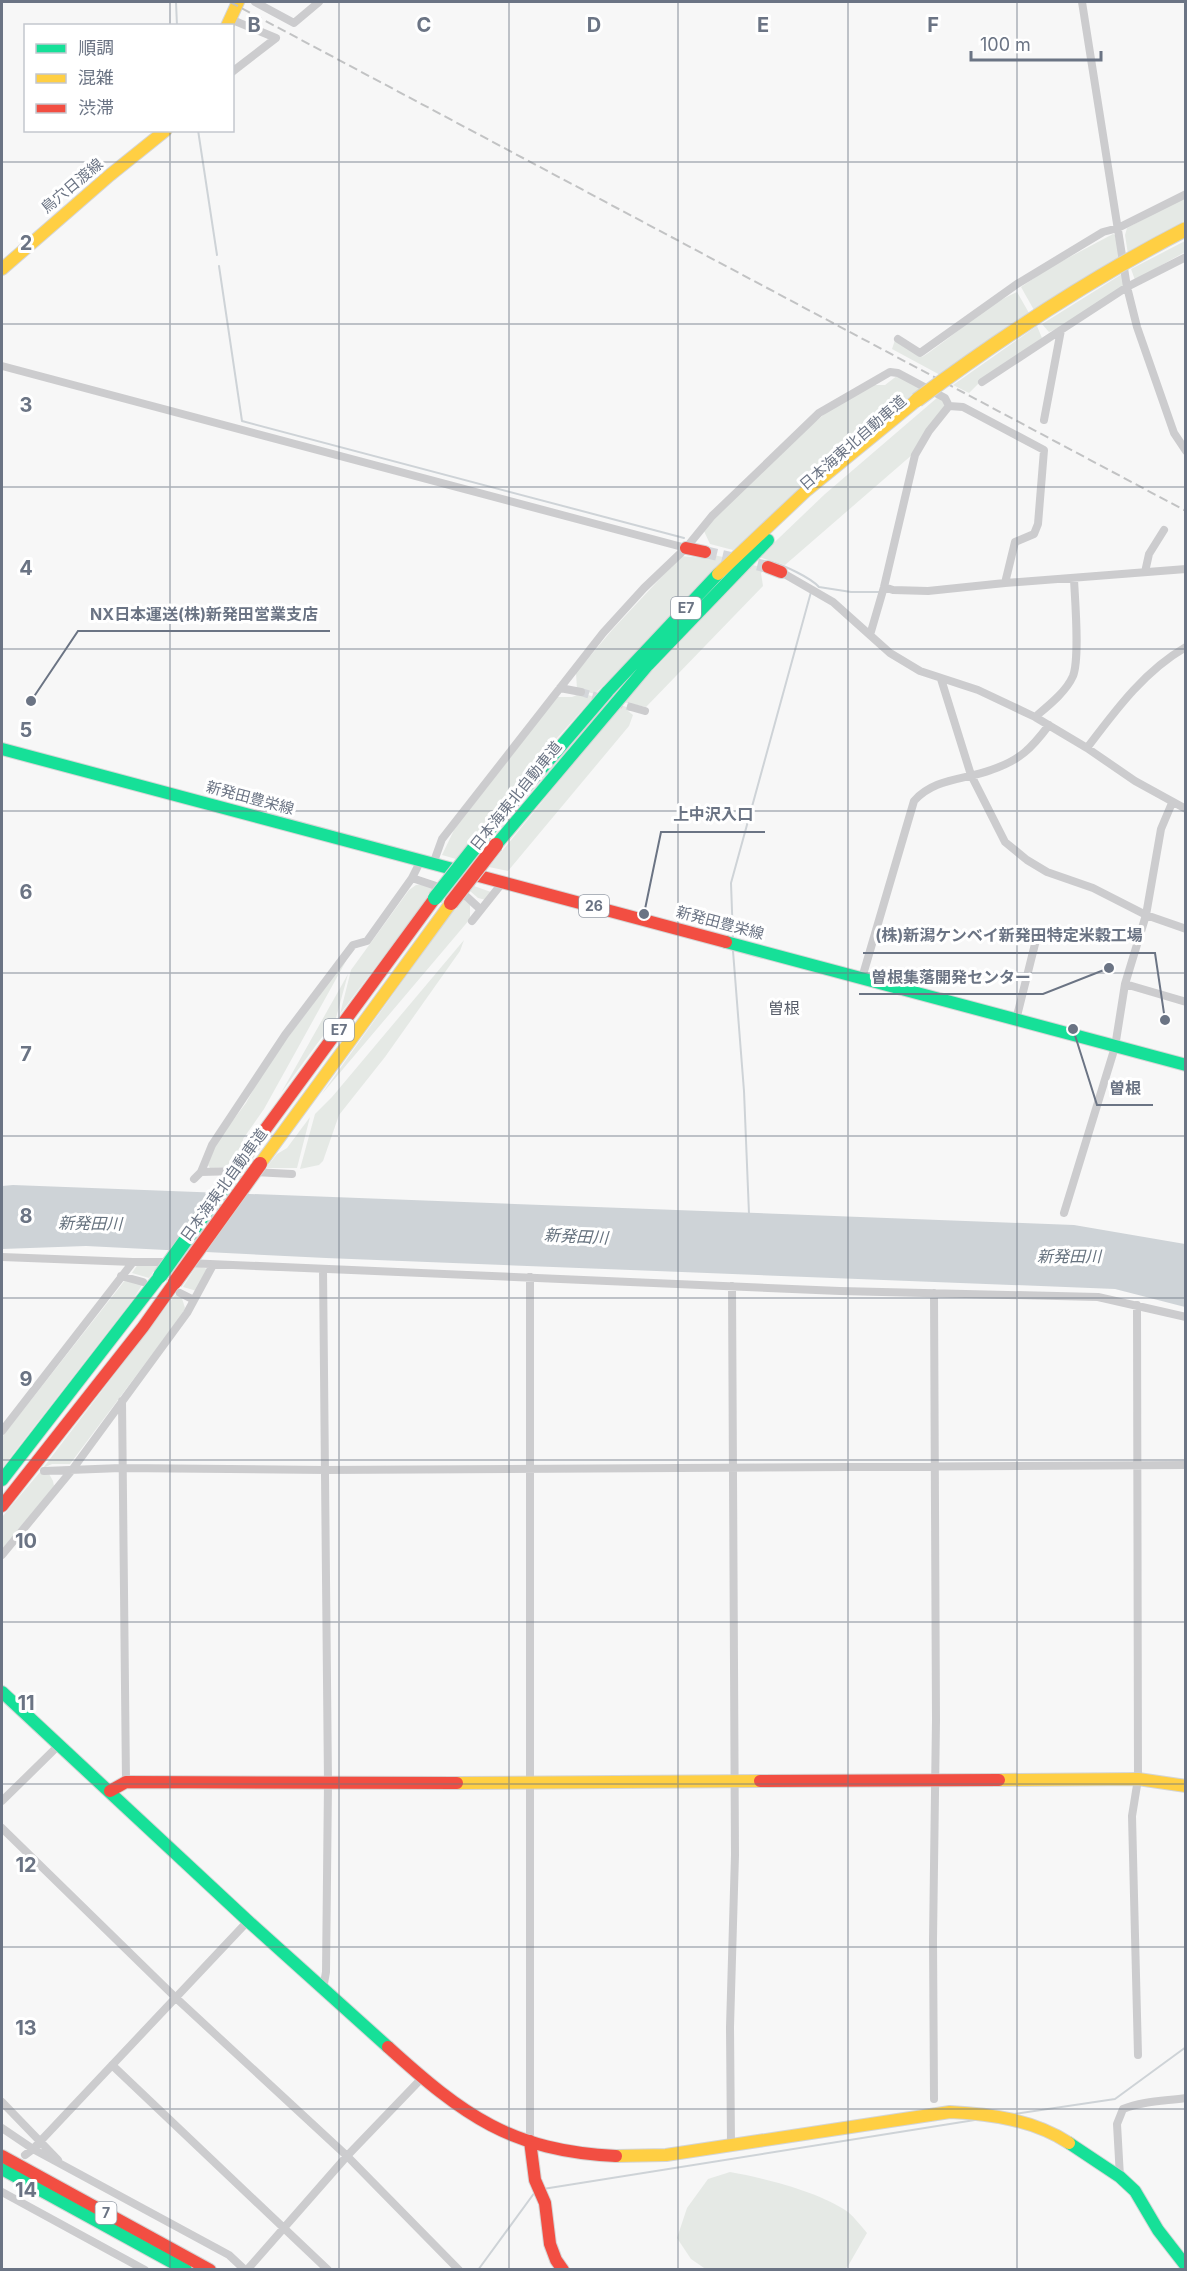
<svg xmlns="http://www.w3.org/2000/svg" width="1187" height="2271" font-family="Inter,'Noto Sans JP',sans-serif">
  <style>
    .green { fill: #e5e9e5 }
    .water { fill: #ced3d7 }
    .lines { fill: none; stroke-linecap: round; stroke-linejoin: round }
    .stream { stroke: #ced3d7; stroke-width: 2 }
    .street-tunnel { stroke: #d4d6da; stroke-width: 8; stroke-dasharray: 8 4; stroke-linecap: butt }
    .secondary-tunnel { stroke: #d4d6da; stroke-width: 12; stroke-dasharray: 12 6; stroke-linecap: butt }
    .fast-casing { stroke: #d4d5d5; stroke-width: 14 }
    .slow-casing { stroke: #d4d5d5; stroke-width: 14 }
    .jam-casing { stroke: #d4d5d5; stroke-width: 14 }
    .street { stroke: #ccccce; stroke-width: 8 }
    .fast { stroke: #16e098; stroke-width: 12 }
    .slow { stroke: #ffcf43; stroke-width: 12 }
    .jam { stroke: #f24e42; stroke-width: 12 }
    .rail { stroke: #c2c3c4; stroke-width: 2; stroke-dasharray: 9 4.5; stroke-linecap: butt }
    .fast-bridge-casing { stroke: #d3d4d4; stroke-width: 16; stroke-linecap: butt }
    .slow-bridge-casing { stroke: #d3d4d4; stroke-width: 16; stroke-linecap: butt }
    .jam-bridge-casing { stroke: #d3d4d4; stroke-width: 16; stroke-linecap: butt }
    .fast-bridge { stroke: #16e098; stroke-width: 14 }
    .slow-bridge { stroke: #ffcf43; stroke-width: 14 }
    .jam-bridge { stroke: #f24e42; stroke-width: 14 }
    .grid { fill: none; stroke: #6b7484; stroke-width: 1.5; stroke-opacity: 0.55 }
    .labels { text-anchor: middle; stroke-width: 6; stroke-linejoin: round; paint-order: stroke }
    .shield { fill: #fff; stroke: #979ea9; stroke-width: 1.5 }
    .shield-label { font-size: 14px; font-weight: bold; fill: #6b7484 }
    .street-label { font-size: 15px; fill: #6b7484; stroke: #fff }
    .neighbourhood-label { font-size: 16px; fill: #585e6a; stroke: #fff }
    .water-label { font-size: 16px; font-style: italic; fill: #67737f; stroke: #fff }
    .grid-label { font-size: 20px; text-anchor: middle; font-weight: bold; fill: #6b7484; stroke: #fff; stroke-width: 6; stroke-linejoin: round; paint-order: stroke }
    .leader { fill: none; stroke: #6b7484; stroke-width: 2 }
    .callout-dot { fill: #6b7484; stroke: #fff; stroke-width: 2 }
    .callout-label { font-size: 16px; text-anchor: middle; font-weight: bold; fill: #6b7484; stroke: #fff; stroke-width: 6; stroke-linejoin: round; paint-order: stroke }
  </style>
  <rect width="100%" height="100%" fill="#f7f7f7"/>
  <path class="green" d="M 1185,197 L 1185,225 L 1128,254 L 1125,235 L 1127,228 Z
    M 1113,234 L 1115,235 L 1120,258 L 1034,310 L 1021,287 L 1049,268 Z
    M 1185,241 L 1185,252 L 1135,280 L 1131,269 Z
    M 1122,274 L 1124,286 L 1058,328 L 1049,332 L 1042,324 Z
    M 1017,292 L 1029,313 L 942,376 L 892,349 L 895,340 L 922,357 C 954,337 982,307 1017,292 Z
    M 1037,326 L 1042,338 L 981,381 L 969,393 L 953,385 Z
    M 898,375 L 926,389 L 733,550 L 710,544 L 703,529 L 809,427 L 827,412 L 871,385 L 885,385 Z
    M 938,397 L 947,403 L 913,454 L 785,565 L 759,557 L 825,494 Z
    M 704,553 L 723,557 L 724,561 L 595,694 L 577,689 L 576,673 L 612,630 L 681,556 L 703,558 Z
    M 752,565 L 766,568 L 761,573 L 763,586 L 646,707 L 623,702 Z
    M 577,691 L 594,697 L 540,757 L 456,859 L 442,855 L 454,830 L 557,697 L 572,697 L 577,695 Z
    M 621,705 L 634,710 L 628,711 L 633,715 L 629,726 L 508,871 L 489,867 Z
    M 424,884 L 435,888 L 340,1014 L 351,970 L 409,890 L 416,885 Z
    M 474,886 L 491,892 L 486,900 L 478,898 L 470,891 Z
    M 462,898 L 470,905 L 470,919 L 321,1095 Z
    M 464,940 L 460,951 L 385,1057 L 339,1115 L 323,1161 L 319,1165 L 300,1169 L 315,1114 L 332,1097 Z
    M 351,952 L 264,1109 L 243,1139 L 241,1154 L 229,1167 L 210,1168 L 208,1165 L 215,1144 L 246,1103 L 264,1070 Z
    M 348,974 L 336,1018 L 281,1093 Z
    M 310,1117 L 297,1168 L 266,1168 L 277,1154 L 287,1148 Z
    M 138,1264 L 159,1264 L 149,1278 L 132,1273 Z
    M 197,1265 L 207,1269 L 197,1291 L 183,1287 Z
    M 126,1279 L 142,1285 L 134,1298 L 2,1468 L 2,1437 Z
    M 176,1294 L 181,1295 L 185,1308 L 183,1313 L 76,1456 L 70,1464 L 52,1464 L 43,1468 Z
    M 40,1472 L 48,1472 L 53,1481 L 54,1486 L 2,1549 L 2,1517 Z
    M 730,2172 C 764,2178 820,2192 848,2212 C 855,2218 861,2226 867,2233 L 848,2266 L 844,2270 L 707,2270 L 691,2259 L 677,2238 L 687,2208 L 708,2179 Z"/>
  <path class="water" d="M 13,1185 L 1074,1225 L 1185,1244 L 1185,1307 L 1115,1289 L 326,1258 L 86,1246 L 2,1249 L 2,1186 Z"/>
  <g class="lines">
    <path class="stream" d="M 176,2 L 177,26
      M 198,130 L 217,255
      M 219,266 L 242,421 L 684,538
      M 771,562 C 784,565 811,578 819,587 L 851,592 L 881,592
      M 733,939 L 731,883 L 811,592
      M 733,951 L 744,1091 L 749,1214
      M 1014,2114 L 1115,2099 L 1186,2047
      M 543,2189 L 981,2119
      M 478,2270 L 535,2192"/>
    <path class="street-tunnel" d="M 581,692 L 631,707"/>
    <path class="secondary-tunnel" d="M 705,552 L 768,567"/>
    <defs>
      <path id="fast" d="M 2,749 L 464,872
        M 479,842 L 608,691 L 718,574
        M 496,845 L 648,665 L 768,540
        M 726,942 L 1186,1065
        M 2,1480 L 160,1276
        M 2,1692 L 248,1921 L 388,2047
        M 1069,2143 L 1120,2177 L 1135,2191 L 1158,2230 L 1186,2266
        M 2,2169 L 186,2270"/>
      <path id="slow" d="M 227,26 L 238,2
        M 2,269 L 110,175 L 166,130
        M 718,574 L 807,490 L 917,400
        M 260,1164 L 451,903
        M 999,1780 L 1138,1779 L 1186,1786
        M 457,1783 L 760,1781
        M 616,2156 L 666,2155 L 950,2112 C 991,2114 1034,2120 1069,2143"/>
      <path id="jam" d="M 686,548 L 705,552
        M 768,567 L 781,572
        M 464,872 L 726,942
        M 242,1161 L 435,898
        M 2,1506 L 143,1327 L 175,1282
        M 760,1781 L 999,1780
        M 110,1791 L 126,1782 L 457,1783
        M 388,2047 C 463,2115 511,2151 616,2156
        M 530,2141 L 535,2180 L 545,2203 L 550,2244 L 556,2260 L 563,2270
        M 2,2156 L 210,2270"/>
    </defs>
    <use href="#fast" class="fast-casing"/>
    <use href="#slow" class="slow-casing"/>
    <use href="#jam" class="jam-casing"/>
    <path class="street" d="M 255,2 L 294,23 L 319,2
      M 1082,2 L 1127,287 L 1137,327 L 1174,433 L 1186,451
      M 230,19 L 276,38 L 232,72
      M 898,339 L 920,353 L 1017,284 L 1103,232 L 1118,228 L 1186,194
      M 2,366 L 686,548
      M 982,382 L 1061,330
      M 1044,420 L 1061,330 L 1127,287 L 1186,257
      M 781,572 L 833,602 L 890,653 L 920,671 L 978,690 L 1035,717 L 1087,748 L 1135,781 L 1186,809
      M 1145,572 L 1149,554 L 1164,530
      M 884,587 L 893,590 L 928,591 L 1005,583 L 1186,569
      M 870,635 L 884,587 L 915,455 L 929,431 L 949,406
      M 941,679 L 971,775 L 1005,842 L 1027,860 L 1047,872 L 1093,888 L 1146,915 L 1186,929
      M 560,688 L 581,692
      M 631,707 L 645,711
      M 1035,717 C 1048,706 1066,692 1073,676 C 1080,658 1075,601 1074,579
      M 1087,748 C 1115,711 1144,671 1186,647
      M 433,864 L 442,839 L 603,633 L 644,588 L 686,548 L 712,516 L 819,413 L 890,372 L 898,373 L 945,398 L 949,406 L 963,407 L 1044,450 L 1038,524 L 1034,534 L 1015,542 L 1005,583
      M 412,878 L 445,889
      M 458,893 L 467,897 L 480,909
      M 472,921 L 503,882
      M 862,978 L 914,801 C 934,778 965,780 991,770 C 1020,760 1031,749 1049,725
      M 1125,984 L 1186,1002
      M 1016,1020 L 1037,936
      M 201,1172 L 237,1171
      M 253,1172 L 292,1174
      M 194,1179 L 201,1172 L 212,1145 L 285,1035 L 353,945 L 367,941 L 412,878 L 420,862
      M 1064,1213 L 1115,1047 L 1125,984 L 1146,915 L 1161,829 L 1172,803
      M 2,1257 L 133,1262
      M 187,1263 L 840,1291 L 1098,1297 L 1186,1317
      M 121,1276 L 143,1282
      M 180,1293 L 194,1300
      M 934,1293 L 936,1720 L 933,1940 L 934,2099
      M 1137,1305 L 1138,1779 L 1132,1816 L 1138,2055
      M 122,1401 L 126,1782
      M 2,1431 L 133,1262 L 171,1262
      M 44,1471 L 121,1468 L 325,1470 L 1186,1465
      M 2,1555 L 72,1470 L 187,1313 L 213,1265
      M 2,1801 L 60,1744
      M 2,1828 L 176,1998 L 347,2156 L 459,2270
      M 323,1989 L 326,1972 L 328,1783 L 323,1269
      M 112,2065 L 328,2270
      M 2,2102 L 58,2160
      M 2,2128 L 33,2149 L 229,2255 L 245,2270
      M 530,2141 L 530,1277
      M 731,2145 L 730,2027 L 735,1855 L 732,1286
      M 25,2155 L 33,2149 L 248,1921
      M 1120,2177 L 1117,2124 L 1123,2109 C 1142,2101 1165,2101 1186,2098
      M 2,2192 L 145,2270
      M 247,2270 L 347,2156 L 422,2078"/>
    <use href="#fast" class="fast"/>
    <use href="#slow" class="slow"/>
    <use href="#jam" class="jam"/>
    <path class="rail" d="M 230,2 L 1186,511"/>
    <defs>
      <path id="fast-bridge" d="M 435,898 L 479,842
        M 160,1276 L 242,1161"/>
      <path id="slow-bridge" d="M 917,400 C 1003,336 1091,278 1186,229"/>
      <path id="jam-bridge" d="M 451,903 L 496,845
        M 175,1282 L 260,1164"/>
    </defs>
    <use href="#fast-bridge" class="fast-bridge-casing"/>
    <use href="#slow-bridge" class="slow-bridge-casing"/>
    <use href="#jam-bridge" class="jam-bridge-casing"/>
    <use href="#fast-bridge" class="fast-bridge"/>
    <use href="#slow-bridge" class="slow-bridge"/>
    <use href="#jam-bridge" class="jam-bridge"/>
  </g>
  <path class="grid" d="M 170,2 L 170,26M 339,2 L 339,2270M 509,2 L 509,2270M 678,2 L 678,2270M 848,2 L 848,2270M 1017,2 L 1017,2270M 170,130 L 170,2270M 2,162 L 1186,162M 2,324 L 1186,324M 2,487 L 1186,487M 2,649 L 1186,649M 2,811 L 1186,811M 2,973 L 1186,973M 2,1136 L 1186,1136M 2,1298 L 1186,1298M 2,1460 L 1186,1460M 2,1622 L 1186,1622M 2,1784 L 1186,1784M 2,1947 L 1186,1947M 2,2109 L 1186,2109"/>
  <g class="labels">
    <g class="shield">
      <rect x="671" y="597" width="30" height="22" rx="4.5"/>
      <rect x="579" y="895" width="30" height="22" rx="4.5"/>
      <rect x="324" y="1019" width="30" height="22" rx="4.5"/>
      <rect x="95.5" y="2202" width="21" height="22" rx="4.5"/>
    </g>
    <g class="shield-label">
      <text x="686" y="613">E7</text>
      <text x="594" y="911">26</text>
      <text x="339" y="1035">E7</text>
      <text x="106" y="2218">7</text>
    </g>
    <g class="street-label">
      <text transform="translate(72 186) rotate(-40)" y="5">鳥穴日渡線</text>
      <text transform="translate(853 443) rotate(-41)" y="5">日本海東北自動車道</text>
      <text transform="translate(516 796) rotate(-51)" y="5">日本海東北自動車道</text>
      <text transform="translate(250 798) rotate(15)" y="5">新発田豊栄線</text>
      <text transform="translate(720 923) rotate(15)" y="5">新発田豊栄線</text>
      <text transform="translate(224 1185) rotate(-54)" y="5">日本海東北自動車道</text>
    </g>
    <g class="neighbourhood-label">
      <text x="784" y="1014">曽根</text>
    </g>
    <g class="water-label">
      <text transform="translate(90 1223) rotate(1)" y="6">新発田川</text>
      <text transform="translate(576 1236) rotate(3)" y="6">新発田川</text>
      <text x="1069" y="1262">新発田川</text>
    </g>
  </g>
  <g class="grid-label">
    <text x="254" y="32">B</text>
    <text x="424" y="32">C</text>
    <text x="594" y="32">D</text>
    <text x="763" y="32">E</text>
    <text x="933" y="32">F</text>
    <text x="26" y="250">2</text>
    <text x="26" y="412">3</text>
    <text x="26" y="575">4</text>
    <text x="26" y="737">5</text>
    <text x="26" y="899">6</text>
    <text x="26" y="1061">7</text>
    <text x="26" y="1223">8</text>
    <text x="26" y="1386">9</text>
    <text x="26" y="1548">10</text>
    <text x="26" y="1710">11</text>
    <text x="26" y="1872">12</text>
    <text x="26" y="2035">13</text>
    <text x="26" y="2197">14</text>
  </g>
  <path class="leader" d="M31 701L78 631H330M644 914L661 832H765M1165 1020L1155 953H863M1109 968L1043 994H859M1073 1029L1097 1105H1153"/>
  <g class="callout-dot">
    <circle cx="31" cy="701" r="6"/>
    <circle cx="644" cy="914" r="6"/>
    <circle cx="1165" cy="1020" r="6"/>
    <circle cx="1109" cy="968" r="6"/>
    <circle cx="1073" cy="1029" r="6"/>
  </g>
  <g class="callout-label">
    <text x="204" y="620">NX日本運送(株)新発田営業支店</text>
    <text x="713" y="820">上中沢入口</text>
    <text x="1009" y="941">(株)新潟ケンベイ新発田特定米穀工場</text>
    <text x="951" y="983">曽根集落開発センター</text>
    <text x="1125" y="1094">曽根</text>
  </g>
  <rect width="1187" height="2271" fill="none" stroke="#6b7484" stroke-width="6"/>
  <rect x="24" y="24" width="210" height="108" fill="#ffffff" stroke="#c4c7ce" stroke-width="1.5"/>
  <rect x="36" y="44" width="30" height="9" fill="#16e098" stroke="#c4c7ce" stroke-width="1.5"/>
  <text x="78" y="54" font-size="18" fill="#6b7484">順調</text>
  <rect x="36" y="74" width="30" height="9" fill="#ffcf43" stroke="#c4c7ce" stroke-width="1.5"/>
  <text x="78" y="84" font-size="18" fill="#6b7484">混雑</text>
  <rect x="36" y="104" width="30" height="9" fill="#f24e42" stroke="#c4c7ce" stroke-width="1.5"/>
  <text x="78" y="114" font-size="18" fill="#6b7484">渋滞</text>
  <path d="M971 51v9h130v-9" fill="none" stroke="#6b7484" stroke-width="3"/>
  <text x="980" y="51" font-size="18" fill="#6b7484" stroke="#ffffff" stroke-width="4.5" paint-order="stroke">100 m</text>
</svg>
